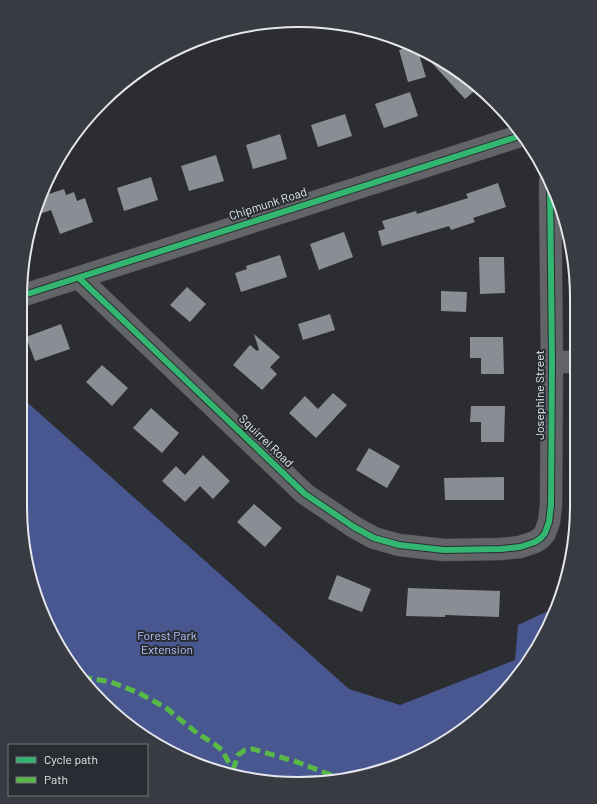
<svg xmlns="http://www.w3.org/2000/svg" width="597" height="804" font-family="Barlow,sans-serif">
  <style>
    .forest { fill: #495791 }
    .building { fill: #8b8d95 }
    .lines { fill: none; stroke-linecap: round; stroke-linejoin: round }
    .minor-casing { stroke: #48484b; stroke-width: 23 }
    .minor { stroke: #636467; stroke-width: 22 }
    .quiet { stroke: #58b947; stroke-width: 5; stroke-dasharray: 10 5; stroke-linecap: butt }
    .cycleway-casing { stroke: #2a2c33; stroke-width: 8 }
    .cycleway { stroke: #33b770; stroke-width: 6 }
    .labels { text-anchor: middle; stroke-width: 4; stroke-linejoin: round; paint-order: stroke }
    .street-label { font-size: 12px; fill: #e6e7ec; stroke: #2a2c33 }
    .park-label { font-size: 12px; fill: #b3c4fd; stroke: #2a2c33 }
    .rim { fill: none; stroke: #e6e7ec; stroke-width: 2 }
  </style>
  <rect width="100%" height="100%" fill="#2c2d31"/>
  <path class="forest" d="M 20,396 L 349,689 L 400,705 L 515,660 L 518,625 L 546,612 L 553,614 L 540,645 L 508,689 L 468,727 L 405,763 L 317,783 L 244,779 L 175,755 L 102,703 L 57,645 L 30,578 L 20,505 Z"/>
  <path class="building" d="M 413,46 L 417,48 L 426,77 L 408,82 L 399,50 Z
    M 435,56 L 438,57 L 479,87 L 465,99 L 430,61 Z
    M 410,92 L 418,116 L 384,128 L 375,104 Z
    M 345,114 L 352,136 L 318,147 L 311,125 Z
    M 280,134 L 287,159 L 253,169 L 246,145 Z
    M 216,155 L 224,181 L 189,191 L 181,166 Z
    M 151,177 L 158,200 L 124,211 L 117,188 Z
    M 498,183 L 506,207 L 473,218 L 475,222 L 451,230 L 449,226 L 382,246 L 378,231 L 385,229 L 382,221 L 416,211 L 417,214 L 468,198 L 466,194 Z
    M 64,189 L 66,195 L 74,192 L 77,201 L 85,198 L 93,222 L 60,234 L 51,210 L 34,216 L 43,196 Z
    M 344,232 L 353,257 L 319,270 L 310,244 Z
    M 280,255 L 287,277 L 241,292 L 235,273 L 247,269 L 246,266 Z
    M 479,257 L 504,257 L 505,293 L 480,294 Z
    M 187,287 L 206,304 L 190,322 L 170,305 Z
    M 441,291 L 467,292 L 466,312 L 441,311 Z
    M 330,314 L 335,330 L 303,340 L 298,324 Z
    M 61,324 L 70,349 L 35,361 L 26,337 Z
    M 254,334 L 280,357 L 270,367 L 277,374 L 262,390 L 233,365 L 250,345 L 257,351 L 259,350 Z
    M 470,337 L 503,337 L 504,374 L 481,374 L 481,358 L 470,358 Z
    M 102,365 L 128,388 L 112,406 L 86,382 Z
    M 333,393 L 347,405 L 316,438 L 289,413 L 305,396 L 318,409 Z
    M 471,406 L 505,406 L 504,442 L 481,442 L 481,422 L 470,422 Z
    M 151,408 L 179,433 L 162,453 L 133,428 Z
    M 369,448 L 400,466 L 387,488 L 356,470 Z
    M 203,455 L 230,481 L 213,499 L 200,486 L 185,502 L 162,481 L 176,466 L 185,475 Z
    M 504,477 L 504,500 L 445,500 L 444,478 Z
    M 254,504 L 282,528 L 265,547 L 237,522 Z
    M 337,575 L 371,589 L 362,612 L 328,599 Z
    M 408,588 L 500,591 L 499,617 L 445,615 L 445,617 L 406,616 Z"/>
  <g class="lines">
    <defs>
      <path id="minor" d="M 79,278 L 305,494 L 354,527 L 374,538 L 399,545 L 444,550 L 501,549 L 520,547 L 535,542 L 541,538 L 545,533 L 549,522 L 551,505 L 552,362 L 550,182
        M 21,296 L 523,135
        M 552,362 L 575,362"/>
    </defs>
    <use href="#minor" class="minor-casing"/>
    <use href="#minor" class="minor"/>
    <path class="quiet" d="M 82,677 L 111,682 L 139,693 L 166,708 L 197,733 L 213,743 L 222,750 L 236,776
      M 233,770 L 238,755 L 245,750 L 253,749 L 297,762 L 339,778"/>
    <defs>
      <path id="cycleway" d="M 79,278 L 305,494 L 354,527 L 374,538 L 399,545 L 444,550 L 501,549 L 520,547 L 535,542 L 541,538 L 545,533 L 549,522 L 551,505 L 552,362 L 550,182
        M 21,296 L 523,135"/>
    </defs>
    <use href="#cycleway" class="cycleway-casing"/>
    <use href="#cycleway" class="cycleway"/>
  </g>
  <g class="labels">
    <g class="street-label">
      <text transform="translate(268 204) rotate(-18)" y="4">Chipmunk Road</text>
      <text transform="translate(540 395) rotate(-90)" y="4">Josephine Street</text>
      <text transform="translate(266 441) rotate(44)" y="4">Squirrel Road</text>
    </g>
    <g class="park-label">
      <text x="167" y="640">Forest Park<tspan x="167" dy="14">Extension</tspan></text>
    </g>
  </g>
  <path d="M0 0H597V804H0ZM298 27H299A271 271 0 0 1 570 298V506A271 271 0 0 1 299 777H298A271 271 0 0 1 27 506V298A271 271 0 0 1 298 27Z" fill="#393b42" fill-rule="evenodd"/>
  <path class="rim" d="M298 27H299A271 271 0 0 1 570 298V506A271 271 0 0 1 299 777H298A271 271 0 0 1 27 506V298A271 271 0 0 1 298 27Z"/>
  <rect x="8" y="744" width="140" height="52" fill="#2a2c33" stroke="#75777d"/>
  <rect x="16" y="757" width="20" height="6" fill="#33b770" stroke="#75777d"/>
  <text x="44" y="764" font-size="12" fill="#e6e7ec">Cycle path</text>
  <rect x="16" y="777" width="20" height="6" fill="#58b947" stroke="#75777d"/>
  <text x="44" y="784" font-size="12" fill="#e6e7ec">Path</text>
</svg>
